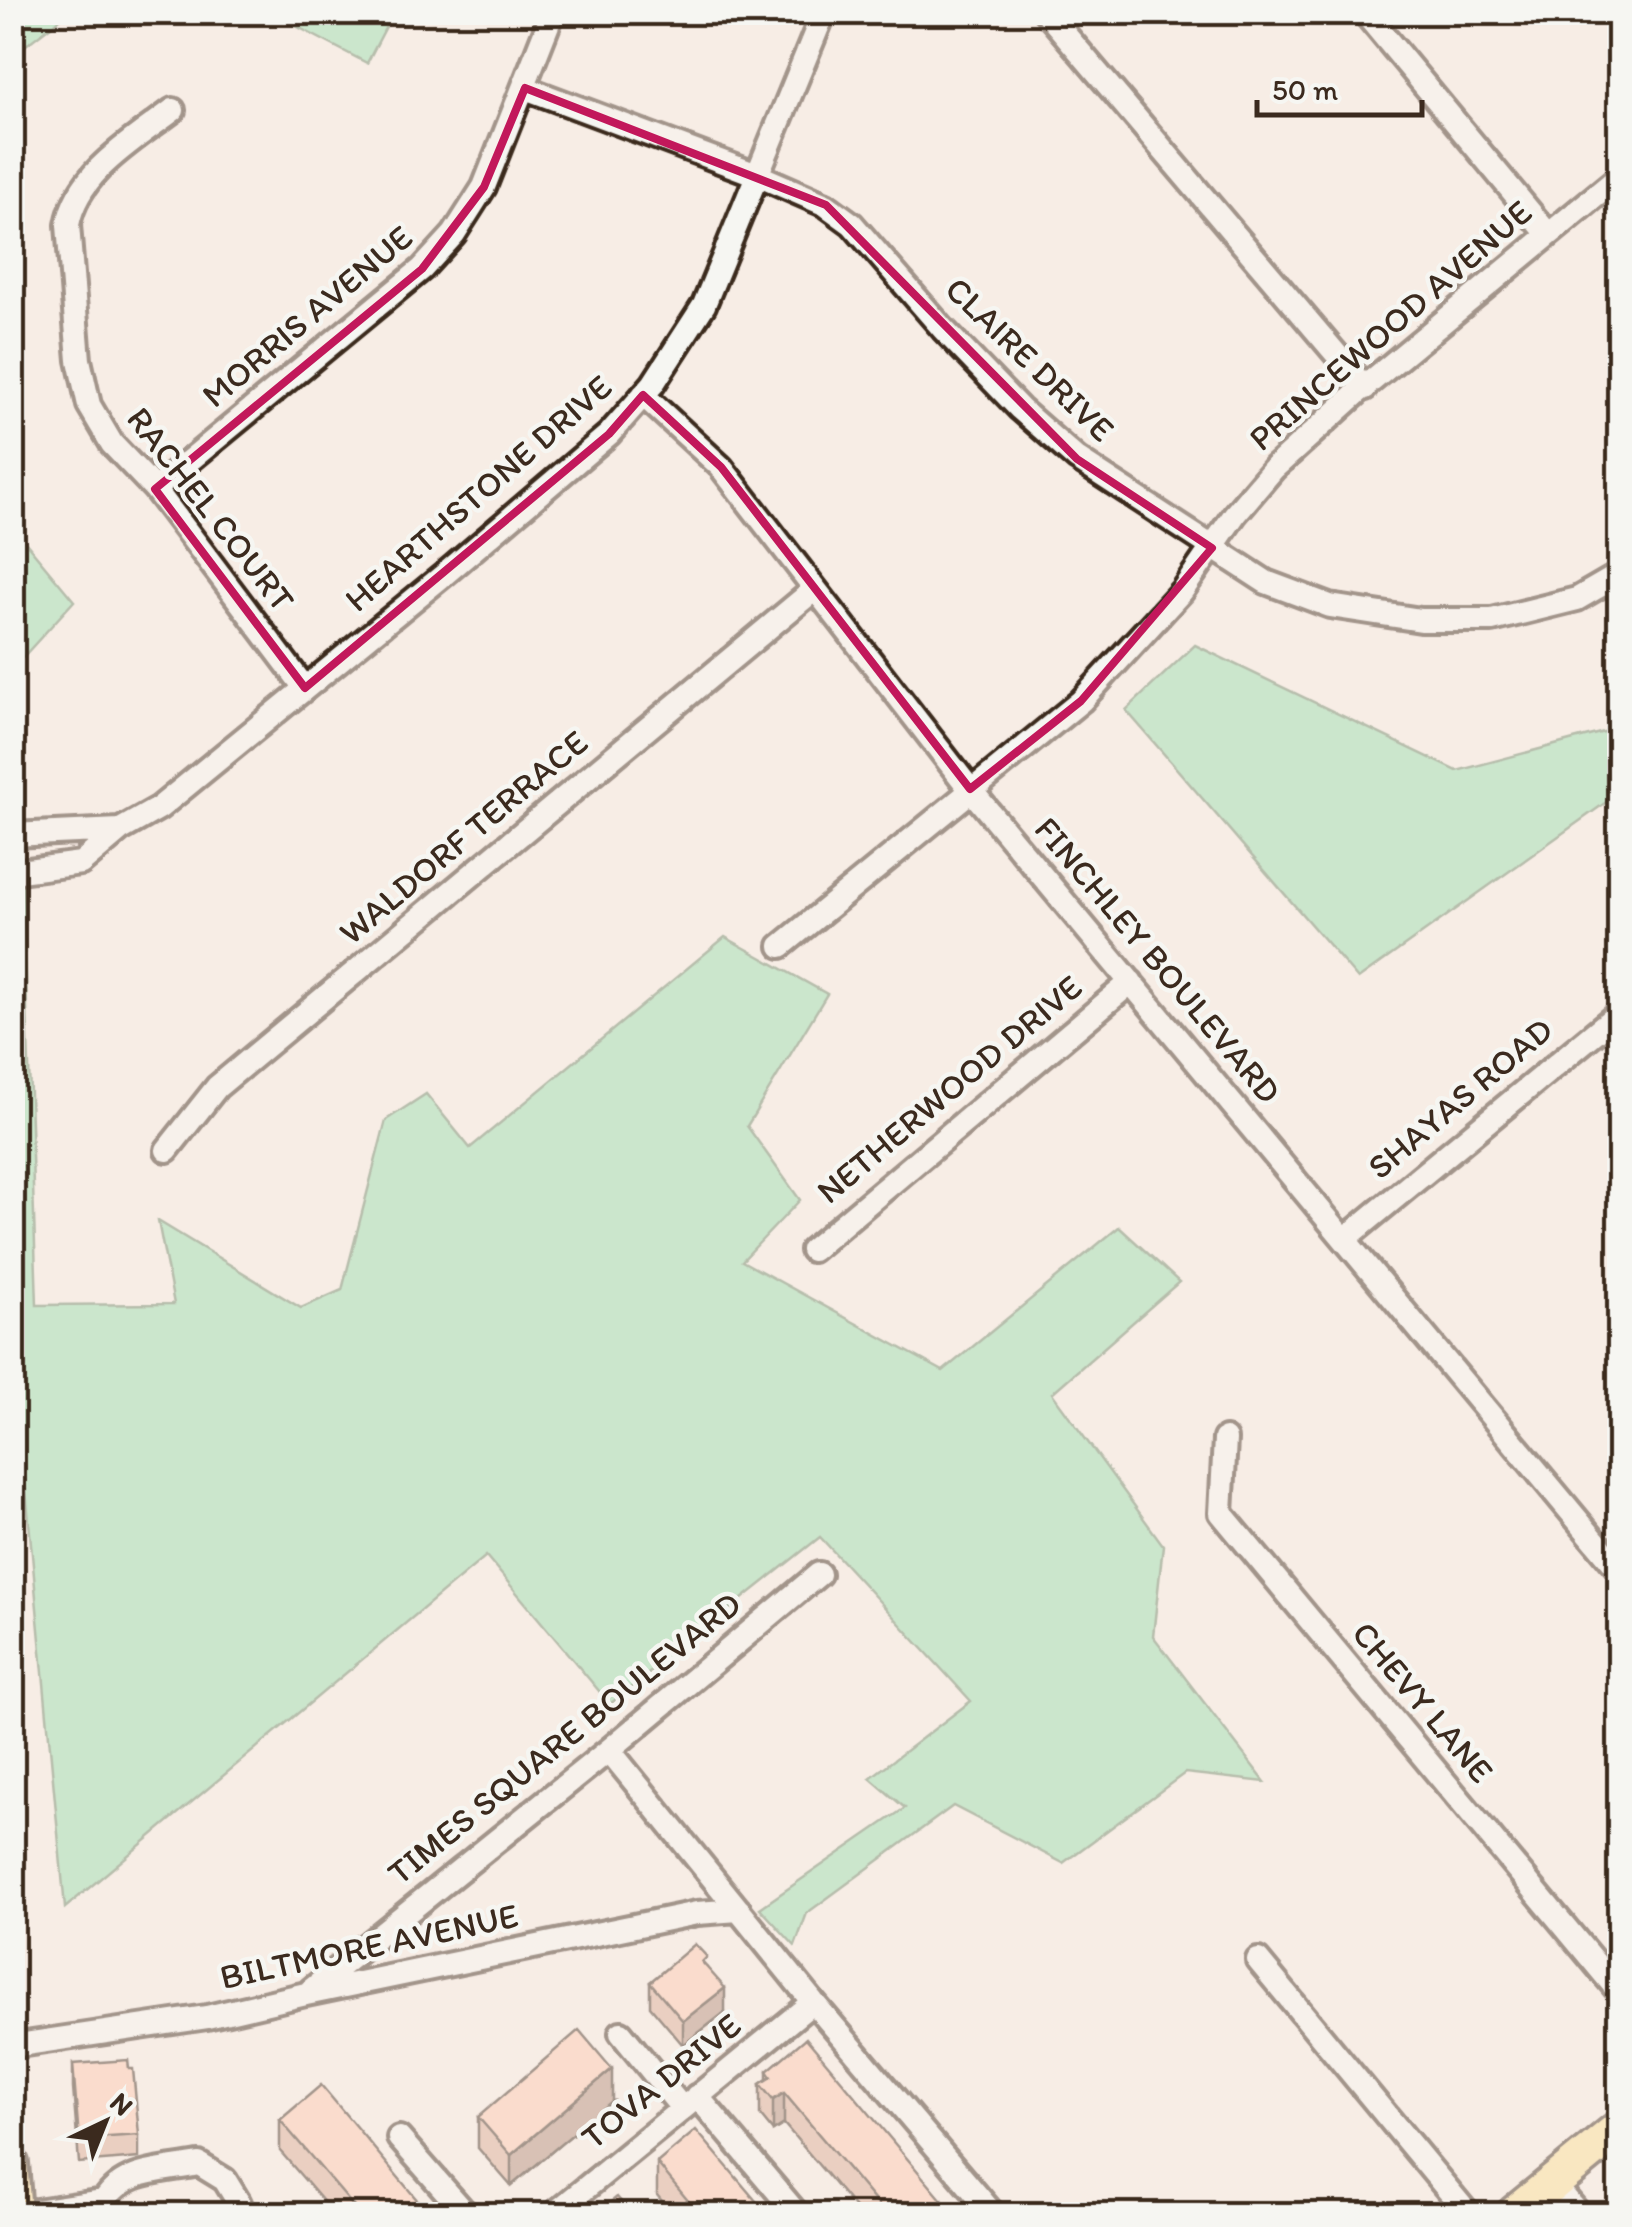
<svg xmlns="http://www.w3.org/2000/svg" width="1632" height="2227" font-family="Itim,sans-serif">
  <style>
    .green { fill: #95deae; stroke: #688466; stroke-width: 2.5 }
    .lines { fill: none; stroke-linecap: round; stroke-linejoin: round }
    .minor-casing { stroke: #3b2a1e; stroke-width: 30 }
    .major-casing { stroke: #3b2a1e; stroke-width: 38 }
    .highway-casing { stroke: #3b2a1e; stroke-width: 42 }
    .minor { stroke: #f6f6f2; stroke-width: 22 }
    .major { stroke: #fadf96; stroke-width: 30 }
    .highway { stroke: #fadf96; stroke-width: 35 }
    .wall { fill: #daac96; stroke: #3b2a1e; stroke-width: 2.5 }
    .shaded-wall { fill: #b18c7a; stroke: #3b2a1e; stroke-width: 2.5 }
    .building { fill: #fdc8af; stroke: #3b2a1e; stroke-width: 2.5 }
    .marked { fill: none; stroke: #c2185b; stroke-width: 8; stroke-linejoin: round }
    .labels { text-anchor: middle; stroke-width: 9; stroke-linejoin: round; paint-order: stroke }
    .street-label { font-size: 35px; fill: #3b2a1e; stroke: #f6f6f2 }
  </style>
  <rect width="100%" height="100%" fill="#f7ede5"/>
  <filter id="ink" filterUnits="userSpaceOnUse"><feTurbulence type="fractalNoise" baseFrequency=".01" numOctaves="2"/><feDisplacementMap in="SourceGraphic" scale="20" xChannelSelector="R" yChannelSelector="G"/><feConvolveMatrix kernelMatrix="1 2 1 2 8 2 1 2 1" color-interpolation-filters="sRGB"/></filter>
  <g filter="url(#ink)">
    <path class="green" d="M 18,12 L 68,12 L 68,13 L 13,55 L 13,17 Z
      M 271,13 L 393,12 L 393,13 L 367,63 Z
      M 12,526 L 74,601 L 13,668 L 12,668 Z
      M 1195,645 L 1457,771 L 1619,728 L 1619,793 L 1358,979 L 1126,710 Z
      M 12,856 L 22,856 L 37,1305 L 174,1304 L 158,1221 L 301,1308 L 342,1290 L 386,1120 L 426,1094 L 470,1148 L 725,937 L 827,994 L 747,1126 L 800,1200 L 742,1261 L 943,1371 L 1119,1227 L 1179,1282 L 1052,1393 L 1163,1545 L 1153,1636 L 1265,1782 L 1185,1773 L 1063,1863 L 953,1806 L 807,1913 L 795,1946 L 760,1908 L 905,1808 L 870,1778 L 971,1701 L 820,1537 L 610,1704 L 486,1556 L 65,1908 L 13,1351 Z"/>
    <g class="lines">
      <defs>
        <path id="minor" d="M 1046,12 L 1365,388
          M 1364,12 L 1548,234
          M 525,88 L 757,175 L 826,205 L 852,224 L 943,329 L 1020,409 L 1077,459 L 1266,582 L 1330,606 L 1421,620 L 1492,620 L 1577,599 L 1620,574
          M 173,110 C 134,140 77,172 68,225 L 79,360 L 89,405 L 112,444 L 155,489 L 305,688
          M 643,395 L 721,467 L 970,789 L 1620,1571
          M 155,489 L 422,269 L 454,234 L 484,187 L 553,12
          M 12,835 L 120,830
          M 12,872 L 81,863 L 120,830 L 159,808 L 446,573 L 609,434 L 653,384 L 704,305 L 824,12
          M 781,946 L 1081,701 L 1182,591 L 1235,514 L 1274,468 L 1357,393 L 1620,176
          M 167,1150 L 217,1087 L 815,589
          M 1346,1238 L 1620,1012
          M 812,1250 L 1131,982
          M 1225,1439 L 1221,1513 L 1620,1993
          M 609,1750 L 813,2002 L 993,2214
          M 1258,1960 L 1468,2214
          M 311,1990 L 609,1750 L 819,1574
          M 621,2033 L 682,2108
          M 12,2046 L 207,2017 L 306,1994 L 697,1913 L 739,1910
          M 697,2096 L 797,2214
          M 399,2138 L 466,2214
          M 1553,2183 L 1579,2214
          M 16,2214 L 104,2201 C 124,2169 164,2171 199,2164 L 225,2180 L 239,2203 L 237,2214
          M 554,2214 L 813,2002"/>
        <path id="major" d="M 12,2163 L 16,2214"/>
        <path id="highway" d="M 1515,2214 L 1620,2128"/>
      </defs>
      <use href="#minor" class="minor-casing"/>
      <use href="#major" class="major-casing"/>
      <use href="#highway" class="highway-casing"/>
      <use href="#minor" class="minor"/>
      <use href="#major" class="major"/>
      <use href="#highway" class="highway"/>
    </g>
    <path class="wall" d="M 707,1968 L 725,2012 L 683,2045 L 650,2006 L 650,1982 Z
      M 73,2064 L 139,2135 L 139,2158 L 79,2163 L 73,2088 Z
      M 767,2071 L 942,2214 L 860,2214 L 784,2124 L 773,2131 L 760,2115 L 760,2084 L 767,2079 Z
      M 612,2101 L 511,2186 L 478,2148 L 478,2117 Z
      M 280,2120 L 429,2214 L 334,2214 L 280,2151 Z
      M 657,2163 L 767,2214 L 673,2214 L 657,2195 Z"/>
    <path class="shaded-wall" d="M 725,1988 L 725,2012 L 683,2045 L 683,2021 Z
      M 612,2069 L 612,2101 L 511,2186 L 511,2155 Z
      M 784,2093 L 784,2124 L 773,2131 L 773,2100 Z
      M 942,2200 L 942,2214 L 925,2214 Z"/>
    <path class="building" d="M 695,1944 L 707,1957 L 702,1962 L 725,1988 L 683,2021 L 650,1982 Z
      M 579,2030 L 612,2069 L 511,2155 L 478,2117 Z
      M 806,2038 L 942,2200 L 925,2214 L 886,2214 L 784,2093 L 773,2100 L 760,2084 L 771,2077 L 767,2071 Z
      M 128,2060 L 129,2069 L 133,2069 L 139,2135 L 79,2139 L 73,2064 Z
      M 321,2085 L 429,2214 L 360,2214 L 280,2120 Z
      M 696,2130 L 767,2214 L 699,2214 L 657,2163 Z
      M 617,2197 L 632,2214 L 596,2214 Z"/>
  </g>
  <path d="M0 0H1632V2227H0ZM 525,88 L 826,205 L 1077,459 L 1212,548 L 1081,701 L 970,789 L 721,467 L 643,395 L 609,434 L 305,688 L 155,489 L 422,269 L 484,187 Z" fill="#f7ede5" fill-opacity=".55" fill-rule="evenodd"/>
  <path class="marked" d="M 525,88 L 826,205 L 1077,459 L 1212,548 L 1081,701 L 970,789 L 721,467 L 643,395 L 609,434 L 305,688 L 155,489 L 422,269 L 484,187 Z"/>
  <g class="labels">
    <g class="street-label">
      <text transform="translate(307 316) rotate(-40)" y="12">MORRIS AVENUE</text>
      <text transform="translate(1390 325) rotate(-41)" y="12">PRINCEWOOD AVENUE</text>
      <text transform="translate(1030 359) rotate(44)" y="12">CLAIRE DRIVE</text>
      <text transform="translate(478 493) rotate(-41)" y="12">HEARTHSTONE DRIVE</text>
      <text transform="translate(211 509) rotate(52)" y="12">RACHEL COURT</text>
      <text transform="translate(463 837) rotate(-40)" y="12">WALDORF TERRACE</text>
      <text transform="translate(1158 960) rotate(50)" y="12">FINCHLEY BOULEVARD</text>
      <text transform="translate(949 1089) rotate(-40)" y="12">NETHERWOOD DRIVE</text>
      <text transform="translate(1460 1098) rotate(-40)" y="12">SHAYAS ROAD</text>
      <text transform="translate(1423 1702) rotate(50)" y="12">CHEVY LANE</text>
      <text transform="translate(564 1738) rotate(-39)" y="12">TIMES SQUARE BOULEVARD</text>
      <text transform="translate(369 1946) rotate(-12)" y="12">BILTMORE AVENUE</text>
      <text transform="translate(661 2081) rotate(-39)" y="12">TOVA DRIVE</text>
    </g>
  </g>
  <rect width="1632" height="2227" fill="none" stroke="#f6f6f2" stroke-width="50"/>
  <rect x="25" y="25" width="1582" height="2177" fill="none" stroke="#3b2a1e" stroke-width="4" filter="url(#ink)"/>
  <g transform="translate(105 2122) rotate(43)" stroke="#f6f6f2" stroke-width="8" paint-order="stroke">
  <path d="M0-8L18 38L0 25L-18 38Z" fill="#3b2a1e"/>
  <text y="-15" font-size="28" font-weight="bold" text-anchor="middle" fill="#3b2a1e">N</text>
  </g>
  <path d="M1257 100v15h165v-15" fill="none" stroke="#3b2a1e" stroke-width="5"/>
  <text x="1272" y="100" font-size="30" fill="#3b2a1e" stroke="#f6f6f2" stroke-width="8" paint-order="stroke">50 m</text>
</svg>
